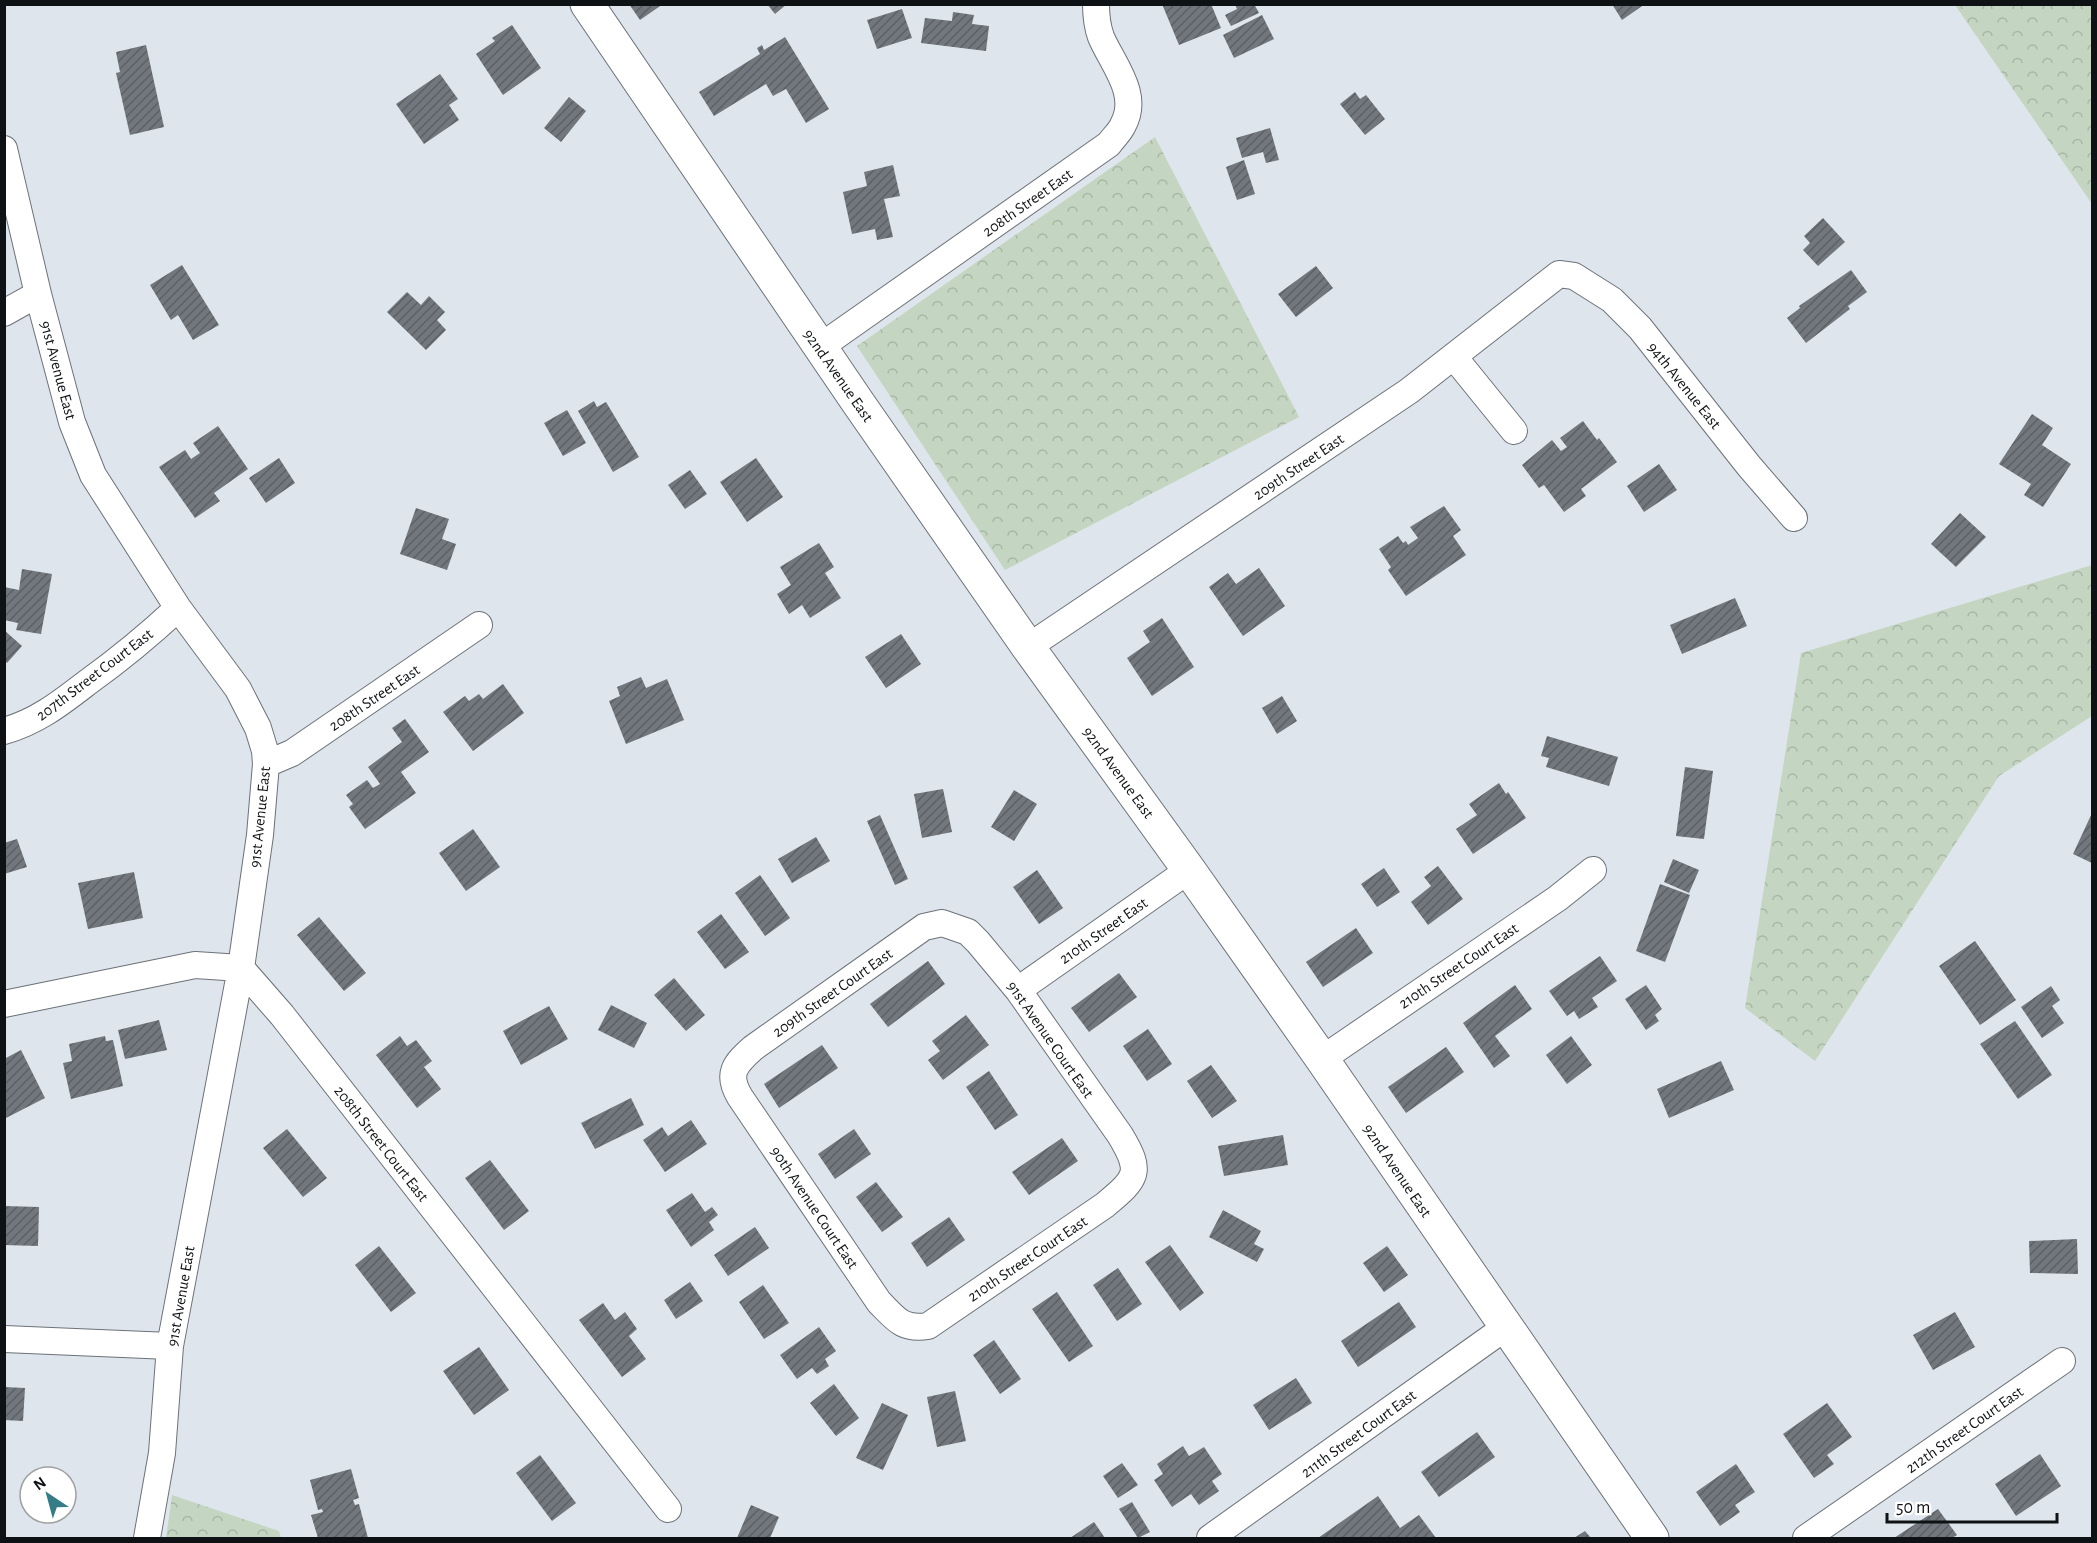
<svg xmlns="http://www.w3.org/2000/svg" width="2097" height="1543" font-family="'Alegreya Sans',sans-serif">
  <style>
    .forest { fill: url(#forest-crowns) }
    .building { fill: url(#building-hatch) }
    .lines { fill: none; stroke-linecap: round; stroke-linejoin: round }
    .street-casing { stroke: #6c7278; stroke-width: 28 }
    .secondary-casing { stroke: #6c7278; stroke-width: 35 }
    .street { stroke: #fff; stroke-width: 26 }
    .secondary { stroke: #fff; stroke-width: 33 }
    .labels { text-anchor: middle; stroke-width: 5; stroke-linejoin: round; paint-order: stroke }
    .street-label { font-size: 16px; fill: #0f1214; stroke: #fff }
  </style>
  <defs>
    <pattern id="forest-crowns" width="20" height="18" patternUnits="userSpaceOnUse" patternTransform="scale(1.5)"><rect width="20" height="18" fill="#c4d6c1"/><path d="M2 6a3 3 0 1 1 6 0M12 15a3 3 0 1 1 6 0" fill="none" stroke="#a7b7a5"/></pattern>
    <pattern id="building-hatch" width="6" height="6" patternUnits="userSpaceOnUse" patternTransform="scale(1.5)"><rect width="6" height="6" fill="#71777d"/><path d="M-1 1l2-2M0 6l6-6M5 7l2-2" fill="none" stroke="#5b6065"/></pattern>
  </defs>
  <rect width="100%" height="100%" fill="#dee5ec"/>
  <path class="forest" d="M 1955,5 L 2092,5 L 2092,204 Z
    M 1155,137 L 1299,417 L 1005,570 L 857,346 Z
    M 2092,565 L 2092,716 L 1999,776 L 1815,1061 L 1745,1008 L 1801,653 Z
    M 172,1495 L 279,1531 L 281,1538 L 166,1538 Z"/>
  <path class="building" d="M 629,4 L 663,4 L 640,20 Z
    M 767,4 L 787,4 L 775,14 Z
    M 1162,4 L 1211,4 L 1221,28 L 1179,45 Z
    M 1235,4 L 1254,4 L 1259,13 L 1231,26 L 1225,15 L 1237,9 Z
    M 1612,4 L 1645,4 L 1622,20 Z
    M 902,9 L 912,38 L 877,49 L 867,20 Z
    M 953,12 L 974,15 L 972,24 L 989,26 L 986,51 L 921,43 L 925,18 L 952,21 Z
    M 1262,15 L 1274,39 L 1234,58 L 1223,35 Z
    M 512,25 L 541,68 L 503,95 L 476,54 L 495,41 L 492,38 Z
    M 785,37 L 829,109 L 806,123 L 786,89 L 773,96 L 766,84 L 714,116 L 699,92 L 760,54 L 757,48 L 762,45 L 764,50 Z
    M 146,45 L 164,127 L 130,135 L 116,73 L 120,72 L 116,52 Z
    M 440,74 L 458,99 L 449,105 L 459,120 L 424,144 L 396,104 Z
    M 1355,92 L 1360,99 L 1366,95 L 1385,119 L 1365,135 L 1340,104 Z
    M 569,97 L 586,111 L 561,142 L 544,128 Z
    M 1270,128 L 1279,160 L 1266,163 L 1263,152 L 1242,158 L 1236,138 Z
    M 1244,160 L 1255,194 L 1237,200 L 1226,167 Z
    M 893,165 L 900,196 L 884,199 L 893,237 L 877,240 L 875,229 L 852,234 L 843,192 L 867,186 L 864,172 Z
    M 1823,218 L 1845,242 L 1818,266 L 1803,250 L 1810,243 L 1804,236 Z
    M 182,265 L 219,325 L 193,340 L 178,315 L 171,320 L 150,285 Z
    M 1316,266 L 1333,288 L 1296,317 L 1278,294 Z
    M 1851,270 L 1867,292 L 1848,306 L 1850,309 L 1806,343 L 1787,318 L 1800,308 L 1799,306 Z
    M 407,292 L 421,305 L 429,296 L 445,312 L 437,320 L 446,330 L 426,350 L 387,312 Z
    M 594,401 L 597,407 L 606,402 L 639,457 L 613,472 L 578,411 Z
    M 567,410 L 586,443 L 563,456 L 544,423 Z
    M 2032,414 L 2053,428 L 2042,445 L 2071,464 L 2043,507 L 2024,495 L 2031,484 L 1999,464 Z
    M 1583,421 L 1597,440 L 1599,438 L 1617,462 L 1581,489 L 1586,496 L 1564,512 L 1544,485 L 1539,488 L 1522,465 L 1552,440 L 1561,451 L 1567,447 L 1560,438 Z
    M 218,426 L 248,469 L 214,493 L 220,501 L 195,518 L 159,467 L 185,450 L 191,459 L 200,453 L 193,443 Z
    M 279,458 L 295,483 L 266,503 L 249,478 Z
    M 756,458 L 783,497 L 747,522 L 720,482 Z
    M 1659,464 L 1677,490 L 1644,512 L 1627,486 Z
    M 690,470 L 707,494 L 685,509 L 668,485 Z
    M 1444,506 L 1461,530 L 1453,536 L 1466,555 L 1406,596 L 1388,570 L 1391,567 L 1379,549 L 1398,536 L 1403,543 L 1406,541 L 1408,545 L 1418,538 L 1410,527 Z
    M 416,508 L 449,519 L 442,539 L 456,544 L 447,570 L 400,554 Z
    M 1960,513 L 1986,537 L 1956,567 L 1931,544 Z
    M 819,543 L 834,567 L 825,573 L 841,598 L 810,618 L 802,605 L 789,614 L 777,594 L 791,585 L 780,567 Z
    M 1259,568 L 1285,606 L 1243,636 L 1209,587 L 1228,573 L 1236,584 Z
    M 22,569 L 52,574 L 41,634 L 16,630 L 18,623 L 4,620 L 4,587 L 19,590 Z
    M 1735,598 L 1747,626 L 1682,654 L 1670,625 Z
    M 1162,618 L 1194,667 L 1152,696 L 1127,658 L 1150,642 L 1143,631 Z
    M 4,630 L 22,646 L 7,663 L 4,660 Z
    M 901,634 L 921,664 L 886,688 L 865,657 Z
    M 641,677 L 646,688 L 667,679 L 684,720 L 626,744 L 609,701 L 620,696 L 617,687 Z
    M 503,684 L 524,713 L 473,751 L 443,712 L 465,696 L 469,701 L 479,694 L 483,699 Z
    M 1282,696 L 1297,721 L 1277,734 L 1262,708 Z
    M 405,719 L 429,752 L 401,772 L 416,793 L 365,829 L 349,807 L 353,804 L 346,795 L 367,780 L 373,788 L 380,784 L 368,767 L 402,742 L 392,728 Z
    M 1547,736 L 1618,757 L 1609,786 L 1546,767 L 1549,758 L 1541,756 Z
    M 1685,767 L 1713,771 L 1704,839 L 1676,836 Z
    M 1499,783 L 1506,794 L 1508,792 L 1526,818 L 1473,854 L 1456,829 L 1477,815 L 1469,804 Z
    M 943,789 L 952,832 L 922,838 L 914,794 Z
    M 1014,790 L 1037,804 L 1014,841 L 991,827 Z
    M 2092,813 L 2092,863 L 2073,854 Z
    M 880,815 L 908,879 L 895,885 L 867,821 Z
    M 473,829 L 500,867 L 466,891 L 439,853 Z
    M 816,837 L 830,861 L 792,883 L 778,859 Z
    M 17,839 L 27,867 L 4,874 L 4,843 Z
    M 1673,859 L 1699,870 L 1689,893 L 1664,882 Z
    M 1438,866 L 1463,899 L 1428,925 L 1411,902 L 1431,886 L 1424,877 Z
    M 1384,868 L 1400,892 L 1377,907 L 1361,884 Z
    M 1037,870 L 1063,908 L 1039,924 L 1013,887 Z
    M 134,872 L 143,918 L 88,929 L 78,883 Z
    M 760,875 L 790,918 L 765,936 L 735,893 Z
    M 1660,884 L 1690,895 L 1665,962 L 1636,951 Z
    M 721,914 L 749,952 L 725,969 L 697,932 Z
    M 319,917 L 366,973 L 344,991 L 297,935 Z
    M 1356,928 L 1373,953 L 1323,987 L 1306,962 Z
    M 1975,941 L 2016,1000 L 1980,1025 L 1939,966 Z
    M 1600,956 L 1617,981 L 1592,998 L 1598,1007 L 1579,1019 L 1574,1011 L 1567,1016 L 1549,991 Z
    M 928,961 L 945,984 L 888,1027 L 870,1004 Z
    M 1119,973 L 1137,997 L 1089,1032 L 1071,1008 Z
    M 674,978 L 705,1015 L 686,1031 L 654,995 Z
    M 1515,985 L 1532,1009 L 1495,1036 L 1510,1056 L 1494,1068 L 1463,1023 Z
    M 1646,985 L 1662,1009 L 1655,1015 L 1659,1021 L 1646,1030 L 1625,999 Z
    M 2051,986 L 2060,1000 L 2052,1006 L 2064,1023 L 2042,1038 L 2021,1007 Z
    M 611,1005 L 647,1023 L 634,1048 L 598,1030 Z
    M 549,1006 L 568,1039 L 521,1065 L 503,1031 Z
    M 966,1015 L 989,1045 L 943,1080 L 928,1060 L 940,1051 L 932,1041 Z
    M 159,1020 L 167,1050 L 125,1059 L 118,1030 Z
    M 2015,1021 L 2052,1075 L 2018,1099 L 1980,1044 Z
    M 1148,1029 L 1172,1064 L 1147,1081 L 1123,1046 Z
    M 105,1036 L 106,1041 L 113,1040 L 123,1086 L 71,1099 L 63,1063 L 72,1061 L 69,1044 Z
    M 400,1036 L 407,1046 L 416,1040 L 432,1061 L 424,1067 L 441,1089 L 417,1108 L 376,1055 Z
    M 1571,1036 L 1592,1065 L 1567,1084 L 1546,1055 Z
    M 822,1045 L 838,1068 L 779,1108 L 764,1084 Z
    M 1446,1047 L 1464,1072 L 1406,1113 L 1388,1087 Z
    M 21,1050 L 45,1098 L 4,1119 L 4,1059 Z
    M 1721,1061 L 1734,1090 L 1669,1118 L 1657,1089 Z
    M 1211,1065 L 1237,1101 L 1212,1118 L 1187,1081 Z
    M 989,1071 L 1018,1115 L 995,1130 L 966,1087 Z
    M 631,1098 L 644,1125 L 595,1149 L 581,1123 Z
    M 691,1120 L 707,1144 L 665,1172 L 643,1140 L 662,1127 L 668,1136 Z
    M 287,1129 L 327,1178 L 303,1197 L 263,1148 Z
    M 854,1129 L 871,1154 L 835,1179 L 818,1154 Z
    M 1283,1135 L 1288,1165 L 1224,1176 L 1218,1146 Z
    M 1062,1138 L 1078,1161 L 1029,1195 L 1012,1172 Z
    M 490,1160 L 529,1211 L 504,1230 L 465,1178 Z
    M 876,1182 L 903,1217 L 882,1232 L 856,1197 Z
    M 692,1193 L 705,1212 L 712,1207 L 718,1215 L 709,1222 L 714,1230 L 691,1247 L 666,1210 Z
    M 4,1206 L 39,1207 L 38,1246 L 4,1245 Z
    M 1223,1210 L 1261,1231 L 1254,1244 L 1264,1249 L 1257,1262 L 1209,1237 Z
    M 949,1217 L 965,1240 L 927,1267 L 911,1243 Z
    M 755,1227 L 769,1248 L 728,1276 L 714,1255 Z
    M 2077,1239 L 2078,1274 L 2030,1273 L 2029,1241 Z
    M 1170,1245 L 1204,1293 L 1180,1311 L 1145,1262 Z
    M 379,1246 L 416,1293 L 391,1312 L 355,1265 Z
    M 1387,1246 L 1408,1275 L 1384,1292 L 1363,1263 Z
    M 1118,1268 L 1142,1304 L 1117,1321 L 1093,1285 Z
    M 690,1282 L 703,1301 L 676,1319 L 664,1300 Z
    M 763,1285 L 789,1323 L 764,1339 L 739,1302 Z
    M 1057,1292 L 1093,1346 L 1069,1362 L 1032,1309 Z
    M 1399,1302 L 1416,1327 L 1358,1367 L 1341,1341 Z
    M 603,1303 L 615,1320 L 625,1312 L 637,1329 L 629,1336 L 646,1359 L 622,1377 L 579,1320 Z
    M 1955,1312 L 1975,1347 L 1933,1370 L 1913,1335 Z
    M 819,1327 L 836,1351 L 825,1359 L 829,1366 L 817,1374 L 812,1368 L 797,1379 L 780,1355 Z
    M 994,1340 L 1021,1379 L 1000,1394 L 973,1355 Z
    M 479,1347 L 509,1390 L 474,1415 L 443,1371 Z
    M 1296,1378 L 1312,1403 L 1269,1430 L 1253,1405 Z
    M 834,1384 L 859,1418 L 836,1436 L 810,1403 Z
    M 4,1387 L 25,1388 L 23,1421 L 4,1420 Z
    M 955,1391 L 966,1441 L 937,1447 L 927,1397 Z
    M 882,1403 L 908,1415 L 883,1470 L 856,1458 Z
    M 1827,1403 L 1852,1437 L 1827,1455 L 1834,1464 L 1814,1478 L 1783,1434 Z
    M 1477,1432 L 1495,1457 L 1439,1497 L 1421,1472 Z
    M 1183,1446 L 1189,1456 L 1204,1447 L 1222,1474 L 1212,1481 L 1219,1491 L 1199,1505 L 1191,1494 L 1172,1507 L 1154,1480 L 1163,1474 L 1157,1464 Z
    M 2040,1454 L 2061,1486 L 2016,1516 L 1995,1484 Z
    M 540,1455 L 576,1503 L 552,1521 L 516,1473 Z
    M 1122,1463 L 1138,1485 L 1118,1498 L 1103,1476 Z
    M 1736,1464 L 1755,1492 L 1735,1505 L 1740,1512 L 1720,1526 L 1696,1492 Z
    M 351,1469 L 359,1498 L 353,1500 L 355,1505 L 359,1504 L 368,1538 L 318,1538 L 311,1515 L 323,1512 L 322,1509 L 318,1510 L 310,1480 Z
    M 1378,1496 L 1400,1528 L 1419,1515 L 1436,1538 L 1318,1538 Z
    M 1132,1502 L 1150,1532 L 1138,1538 L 1119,1509 Z
    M 751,1505 L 779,1517 L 770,1538 L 737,1538 Z
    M 1938,1509 L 1957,1535 L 1952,1538 L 1894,1538 Z
    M 1094,1522 L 1105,1538 L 1070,1538 Z
    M 1585,1531 L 1591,1538 L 1574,1538 Z"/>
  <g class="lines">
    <defs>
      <path id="street" d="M 4,149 L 38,294 L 72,422 L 93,475 L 178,608 L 238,689 L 258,728 L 265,751 L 266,764 L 260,835 L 241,968 L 170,1346 L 162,1453 L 147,1538
        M 4,313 L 38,294
        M 820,347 L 1109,144 C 1113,138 1120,132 1123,125 C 1140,94 1113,65 1101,37 C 1097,26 1096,16 1096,4
        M 1454,357 L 1514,431
        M 1028,647 L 1409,391 L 1559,274 L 1574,276 L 1612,300 L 1640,328 L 1749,466 L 1794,518
        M 4,731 C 37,722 62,702 88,682 C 120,659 149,635 178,608
        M 266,764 L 292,753 L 479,625
        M 942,923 L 968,932 L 978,942 L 1018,990 L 1120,1135 C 1143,1173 1137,1178 1105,1205 L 928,1326 C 902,1330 896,1319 879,1302 L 740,1097 C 726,1074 735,1064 753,1048 L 924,927 Z
        M 1018,990 L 1189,870
        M 4,1004 L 195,965 L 241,968 L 282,1015 L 668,1509
        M 1322,1059 L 1558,898 L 1593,870
        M 4,1339 L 170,1346
        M 1210,1538 L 1506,1327
        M 1806,1538 L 2062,1361"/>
      <path id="secondary" d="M 587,4 L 859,404 L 1028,647 L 1189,870 L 1322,1059 L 1652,1538"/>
    </defs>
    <use href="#street" class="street-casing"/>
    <use href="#secondary" class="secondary-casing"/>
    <use href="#street" class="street"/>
    <use href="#secondary" class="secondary"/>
  </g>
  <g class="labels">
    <g class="street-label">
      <text transform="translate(1027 202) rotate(-35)" y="6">208th Street East</text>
      <text transform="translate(59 370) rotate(75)" y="6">91st Avenue East</text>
      <text transform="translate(839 375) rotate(55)" y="6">92nd Avenue East</text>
      <text transform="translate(1685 385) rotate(51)" y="6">94th Avenue East</text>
      <text transform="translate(1298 466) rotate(-34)" y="6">209th Street East</text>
      <text transform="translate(94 674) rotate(-37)" y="6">207th Street Court East</text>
      <text transform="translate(374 697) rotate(-34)" y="6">208th Street East</text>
      <text transform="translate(1119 772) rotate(54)" y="6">92nd Avenue East</text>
      <text transform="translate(259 817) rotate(-84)" y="6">91st Avenue East</text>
      <text transform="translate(1103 930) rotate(-35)" y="6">210th Street East</text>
      <text transform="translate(1458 965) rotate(-34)" y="6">210th Street Court East</text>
      <text transform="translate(832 992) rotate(-35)" y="6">209th Street Court East</text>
      <text transform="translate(1051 1039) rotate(55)" y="6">91st Avenue Court East</text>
      <text transform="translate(382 1143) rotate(52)" y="6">208th Street Court East</text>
      <text transform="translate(1398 1170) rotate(56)" y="6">92nd Avenue East</text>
      <text transform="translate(815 1207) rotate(56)" y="6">90th Avenue Court East</text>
      <text transform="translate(1027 1258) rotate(-34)" y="6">210th Street Court East</text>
      <text transform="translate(180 1296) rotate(-80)" y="6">91st Avenue East</text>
      <text transform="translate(1964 1429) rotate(-35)" y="6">212th Street Court East</text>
      <text transform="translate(1358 1433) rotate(-36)" y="6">211th Street Court East</text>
    </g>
  </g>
  <rect width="2097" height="1543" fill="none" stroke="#0f1214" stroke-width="12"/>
  <g transform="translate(48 1495) rotate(324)"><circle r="28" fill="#ffffff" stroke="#9fa0a1" stroke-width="1.5"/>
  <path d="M0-4.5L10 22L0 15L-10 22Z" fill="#357c87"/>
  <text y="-9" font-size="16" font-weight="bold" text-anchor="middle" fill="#0f1214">N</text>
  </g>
  <path d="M1887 1513v9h170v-9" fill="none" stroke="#0f1214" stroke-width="3"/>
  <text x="1896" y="1513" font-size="18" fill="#0f1214" stroke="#ffffff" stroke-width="4.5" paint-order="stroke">50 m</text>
</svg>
